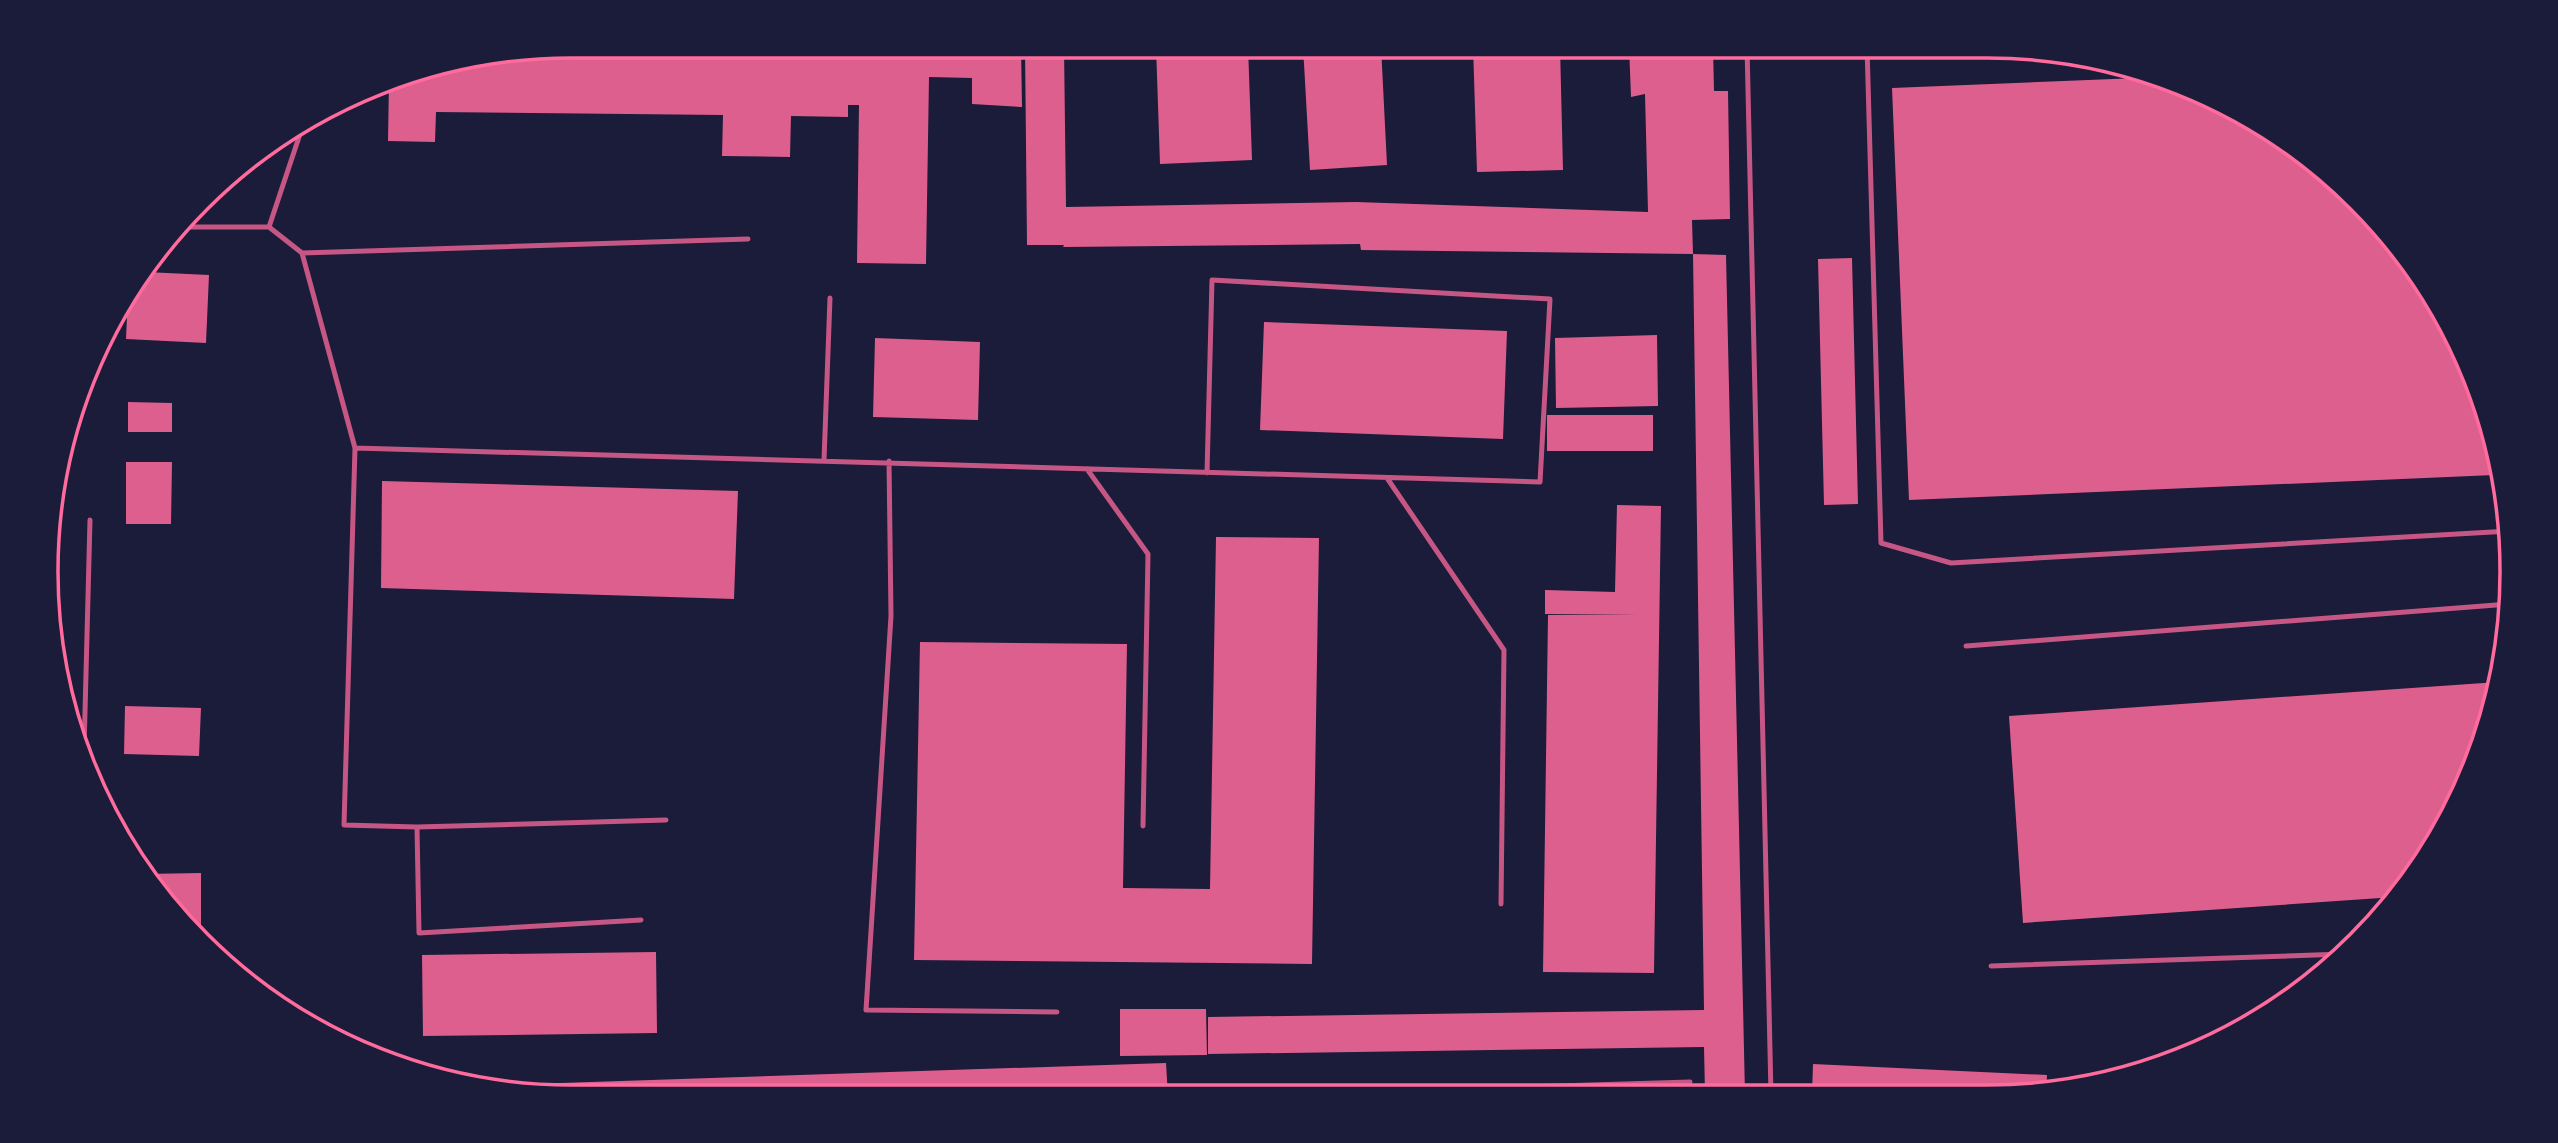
<svg xmlns="http://www.w3.org/2000/svg" width="2558" height="1143" font-family="Literata,serif">
  <style>
    .building { fill: #dd5f8e }
    .lines { fill: none; stroke-linecap: round; stroke-linejoin: round }
    .service { stroke: #c65784; stroke-width: 5 }
    .rim { fill: none; stroke: #ff6b9d; stroke-width: 3.5 }
  </style>
  <rect width="100%" height="100%" fill="#1b1b3a"/>
  <path class="building" d="M 571,46 L 1021,46 L 1022,107 L 972,104 L 972,78 L 929,77 L 926,264 L 857,263 L 859,105 L 848,105 L 848,117 L 791,116 L 790,157 L 722,156 L 723,115 L 436,112 L 435,142 L 388,141 L 389,80 L 402,74 Z
    M 1025,46 L 1064,46 L 1066,207 L 1356,202 L 1648,212 L 1645,94 L 1631,97 L 1629,46 L 1713,46 L 1714,91 L 1728,91 L 1730,219 L 1692,220 L 1693,254 L 1361,250 L 1360,244 L 1063,247 L 1064,245 L 1027,245 Z
    M 1156,46 L 1248,46 L 1252,160 L 1160,164 Z
    M 1303,46 L 1381,46 L 1387,165 L 1310,170 Z
    M 1473,46 L 1560,46 L 1563,170 L 1477,172 Z
    M 2163,77 L 2250,116 L 2334,176 L 2404,252 L 2458,339 L 2492,429 L 2494,475 L 1909,500 L 1892,88 Z
    M 1693,254 L 1726,255 L 1745,1094 L 1705,1094 L 1704,1047 L 1208,1054 L 1208,1017 L 1704,1010 Z
    M 1852,258 L 1858,504 L 1824,505 L 1818,259 Z
    M 146,272 L 209,275 L 206,343 L 126,339 L 128,294 Z
    M 1264,322 L 1507,331 L 1503,439 L 1260,430 Z
    M 1657,335 L 1658,406 L 1556,408 L 1555,338 Z
    M 875,338 L 980,342 L 978,420 L 873,417 Z
    M 128,402 L 172,403 L 172,432 L 128,432 Z
    M 1547,415 L 1653,415 L 1653,451 L 1547,451 Z
    M 126,462 L 172,462 L 171,524 L 126,524 Z
    M 382,481 L 738,491 L 734,599 L 381,588 Z
    M 1617,505 L 1661,506 L 1654,973 L 1543,972 L 1548,615 L 1638,615 L 1545,614 L 1545,590 L 1615,592 Z
    M 1216,537 L 1319,538 L 1312,964 L 914,960 L 920,642 L 1127,644 L 1123,888 L 1210,889 Z
    M 2498,682 L 2484,741 L 2424,864 L 2395,897 L 2023,923 L 2009,716 Z
    M 125,706 L 201,708 L 199,756 L 124,754 Z
    M 201,873 L 201,942 L 176,918 L 144,874 Z
    M 656,952 L 657,1033 L 423,1036 L 422,955 Z
    M 1120,1009 L 1206,1009 L 1207,1055 L 1120,1056 Z
    M 1166,1063 L 1168,1096 L 572,1098 L 497,1085 Z
    M 1813,1064 L 2047,1075 L 2046,1093 L 1812,1094 Z"/>
  <g class="lines">
    <path class="service" d="M 1747,46 L 1771,1094
      M 1867,46 L 1881,543 L 1951,563 L 2510,531
      M 183,227 L 269,227 L 302,253 L 355,448 L 344,825 L 417,827 L 666,820
      M 269,227 L 305,119
      M 302,253 L 748,239
      M 355,448 C 750,458 1145,471 1540,482 L 1550,299 L 1212,280 L 1207,473
      M 824,460 L 830,298
      M 889,461 L 891,616 L 866,1010 L 1057,1012
      M 1087,469 L 1148,554 L 1143,826
      M 1387,478 L 1504,650 L 1501,904
      M 1966,646 L 2509,604
      M 84,750 L 90,520
      M 417,827 L 419,933 L 641,920
      M 1991,966 L 2344,954
      M 1353,1095 L 1361,1092 L 1690,1082"/>
  </g>
  <path d="M0 0H2558V1143H0ZM571 58H1987A513 513 0 0 1 2500 571V572A513 513 0 0 1 1987 1085H571A513 513 0 0 1 58 572V571A513 513 0 0 1 571 58Z" fill="#1b1b3a" fill-rule="evenodd"/>
  <path class="rim" d="M571 58H1987A513 513 0 0 1 2500 571V572A513 513 0 0 1 1987 1085H571A513 513 0 0 1 58 572V571A513 513 0 0 1 571 58Z"/>
</svg>
